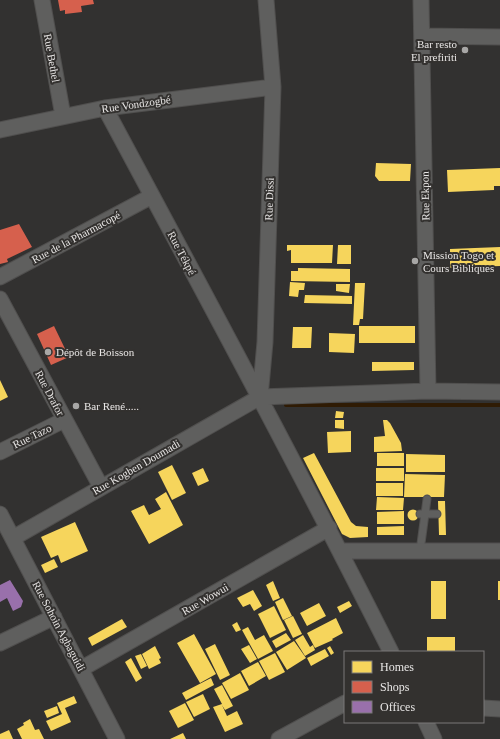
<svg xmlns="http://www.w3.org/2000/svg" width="500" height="739" font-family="'Times New Roman',serif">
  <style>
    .homes { fill: #f6d55c }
    .shops { fill: #d6604d }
    .offices { fill: #9970ab }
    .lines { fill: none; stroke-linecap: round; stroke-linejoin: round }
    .stream { stroke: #2f1b04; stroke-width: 4 }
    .service-casing { stroke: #504f4e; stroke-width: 9 }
    .minor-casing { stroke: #504f4e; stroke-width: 17 }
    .service { stroke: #5f5f5e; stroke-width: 7 }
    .minor { stroke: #5f5f5e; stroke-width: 15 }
    .poi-dot { fill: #a8a7a6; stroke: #33312f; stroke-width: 1.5 }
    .labels { text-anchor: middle; stroke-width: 4; stroke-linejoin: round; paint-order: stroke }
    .poi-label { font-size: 11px; fill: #e8e6e5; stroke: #33312f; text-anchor: start }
    .street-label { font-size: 11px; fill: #e8e6e5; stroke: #33312f }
  </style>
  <rect width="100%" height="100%" fill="#323130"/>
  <path class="homes" d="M 376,163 L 411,164 L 410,181 L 379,181 L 375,176 Z
    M 500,168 L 500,186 L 494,186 L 494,190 L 448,192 L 447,170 Z
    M 287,245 L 333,245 L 332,263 L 291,263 L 291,250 L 287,251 Z
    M 338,245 L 351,245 L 351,264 L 337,264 Z
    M 500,247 L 500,266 L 450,268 L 450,249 Z
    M 298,268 L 350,269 L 350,282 L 291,281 L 291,271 L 298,271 Z
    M 290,282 L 305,283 L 304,290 L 299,290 L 298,297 L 289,296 Z
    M 355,283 L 365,283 L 363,319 L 360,319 L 359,325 L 353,325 Z
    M 336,284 L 350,284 L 349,293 L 336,291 Z
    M 305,295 L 352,296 L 352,304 L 304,303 Z
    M 359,326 L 415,326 L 415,343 L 359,343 Z
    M 293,327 L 312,327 L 311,348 L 292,348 Z
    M 329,333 L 355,334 L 354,353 L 329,352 Z
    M 372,362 L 414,362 L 414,370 L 372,371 Z
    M 0,380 L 8,397 L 0,401 Z
    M 336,411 L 344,412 L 343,418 L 335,418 Z
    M 335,420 L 344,420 L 344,429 L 335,428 Z
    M 383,420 L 387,420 L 390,423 L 401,443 L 402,451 L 374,452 L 374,437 L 385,436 Z
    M 351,431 L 351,452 L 328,453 L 327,432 Z
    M 314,453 L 351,522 L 356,526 L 368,527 L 368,537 L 350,538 L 342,534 L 303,458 Z
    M 377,453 L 404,453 L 404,466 L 377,466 Z
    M 406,454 L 445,455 L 445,472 L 406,472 Z
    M 172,465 L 186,493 L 172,500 L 158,472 Z
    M 203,468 L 209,481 L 198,486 L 192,473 Z
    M 376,468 L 404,468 L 404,481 L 376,481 Z
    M 405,474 L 445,475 L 444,497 L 404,497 Z
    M 376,483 L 403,483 L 403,496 L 376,496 Z
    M 166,492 L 183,525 L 149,544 L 131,511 L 144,505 L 149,515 L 161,509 L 155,499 Z
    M 377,497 L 404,498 L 403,510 L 376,510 Z
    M 438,501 L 445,501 L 446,535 L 439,535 Z
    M407.5 515a5.5 5.5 0 1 1 11 0a5.5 5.5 0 1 1-11 0Z
    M 404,511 L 404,524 L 377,524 L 377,512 Z
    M 75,522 L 88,551 L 61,563 L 58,555 L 51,558 L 41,537 Z
    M 404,526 L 404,535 L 377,535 L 377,527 Z
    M 54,559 L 58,567 L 45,573 L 41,565 Z
    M 273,581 L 280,598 L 273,601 L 266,585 Z
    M 431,581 L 446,581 L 446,619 L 431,619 Z
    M 498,581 L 500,581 L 500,600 L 498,600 Z
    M 253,590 L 262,606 L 254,611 L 250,604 L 243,607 L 237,598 Z
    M 283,598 L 292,616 L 283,620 L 275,602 Z
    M 349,601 L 352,606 L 340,613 L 337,607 Z
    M 319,603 L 326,616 L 307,626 L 300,613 Z
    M 274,606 L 286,630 L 270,638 L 258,614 Z
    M 293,616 L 302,634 L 293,638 L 284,620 Z
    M 336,618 L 343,633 L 332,639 L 333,640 L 315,648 L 307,633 Z
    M 122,619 L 127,627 L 92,646 L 88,638 Z
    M 237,622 L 241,630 L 236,632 L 232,625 Z
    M 248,627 L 255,640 L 264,635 L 273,651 L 258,659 L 242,630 Z
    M 286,633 L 291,640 L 276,648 L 272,641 Z
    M 194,634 L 216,674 L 200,683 L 177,643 Z
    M 303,635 L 310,647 L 313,645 L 315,650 L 305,656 L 295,640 Z
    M 427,637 L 455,637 L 455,652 L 427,652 Z
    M 294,641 L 306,658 L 287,670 L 276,652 Z
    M 215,644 L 230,675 L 220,680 L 205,649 Z
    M 249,645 L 257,659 L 250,663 L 241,649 Z
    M 155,646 L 161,658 L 159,659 L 161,663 L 149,669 L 142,654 Z
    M 330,646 L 334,653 L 331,655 L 327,648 Z
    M 325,649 L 329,656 L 311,666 L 307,658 Z
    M 275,653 L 285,672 L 269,680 L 259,661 Z
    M 141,654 L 147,666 L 141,669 L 135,656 Z
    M 131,658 L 142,678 L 136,682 L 125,662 Z
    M 258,662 L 266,676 L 249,686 L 241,671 Z
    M 240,673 L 249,690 L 231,699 L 222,683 Z
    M 211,678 L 214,685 L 186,700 L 182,693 Z
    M 222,685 L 233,706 L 225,710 L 222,705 L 227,716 L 237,711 L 243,724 L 225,732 L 213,707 L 222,704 L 214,689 Z
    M 203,694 L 210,709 L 194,717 L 186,702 Z
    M 74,696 L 77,703 L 65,708 L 71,722 L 51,731 L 46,721 L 62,714 L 57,703 Z
    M 185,703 L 194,720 L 178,728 L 169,711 Z
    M 57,706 L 59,713 L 47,718 L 44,711 Z
    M 30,719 L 35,730 L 39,729 L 44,739 L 22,739 L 17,729 L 24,725 L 23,723 Z
    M 9,730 L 13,739 L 0,739 L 0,734 Z
    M 183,733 L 186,739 L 170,739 Z"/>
  <path class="shops" d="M 58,0 L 93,0 L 94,4 L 81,6 L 82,12 L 65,14 L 65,10 L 60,11 Z
    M 19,224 L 32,247 L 7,259 L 8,262 L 0,264 L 0,230 Z
    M 54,326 L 69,357 L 51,365 L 37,334 Z"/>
  <path class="offices" d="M 10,580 L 23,601 L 21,607 L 13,611 L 7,598 L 0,602 L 0,585 Z"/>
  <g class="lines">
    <path class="stream" d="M 286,405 L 500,405"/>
    <defs>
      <path id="service" d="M 420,514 L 437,514
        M 420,551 L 427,499"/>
      <path id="minor" d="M 42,0 L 63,116
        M 421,0 L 428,391
        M 422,36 L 500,37
        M 105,108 C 202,289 299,469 391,652
        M 0,130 L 105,108 L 273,87
        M 0,277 L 152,196
        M 0,299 L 101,487
        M 260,397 L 265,342 L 273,87 L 266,0
        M 0,452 L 64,420
        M 0,514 L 117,739
        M 13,538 L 260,397 L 428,391 L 500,392
        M 340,551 L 500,551
        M 0,643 L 54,617
        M 81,669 L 329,528
        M 483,708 L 500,709
        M 426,722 L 434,739
        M 279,739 L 345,703"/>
    </defs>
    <use href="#service" class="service-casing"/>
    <use href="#minor" class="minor-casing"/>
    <use href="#service" class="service"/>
    <use href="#minor" class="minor"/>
  </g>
  <g class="poi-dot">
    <circle cx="465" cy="50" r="4"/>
    <circle cx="415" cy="261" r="4"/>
    <circle cx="48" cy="352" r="4"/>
    <circle cx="76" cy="406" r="4"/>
  </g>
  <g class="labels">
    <g class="poi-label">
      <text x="457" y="48" text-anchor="end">Bar resto<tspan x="457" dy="13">El prefiriti</tspan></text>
      <text x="423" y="259">Mission Togo et<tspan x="423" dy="13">Cours Bibliques</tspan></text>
      <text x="56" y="356">Dépôt de Boisson</text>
      <text x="84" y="410">Bar René.....</text>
    </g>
    <g class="street-label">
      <text transform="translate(52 58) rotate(80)" y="4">Rue Bethel</text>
      <text transform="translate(136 104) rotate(-8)" y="4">Rue Vondzogbé</text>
      <text transform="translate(425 196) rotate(-91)" y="4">Rue Ekpon</text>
      <text transform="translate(269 199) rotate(-88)" y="4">Rue Dissi</text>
      <text transform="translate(76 237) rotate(-28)" y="4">Rue de la Pharmacopé</text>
      <text transform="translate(182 253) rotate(62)" y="4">Rue Tékpé</text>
      <text transform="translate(50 393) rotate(62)" y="4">Rue Drafor</text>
      <text transform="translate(32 436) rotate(-26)" y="4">Rue Tazo</text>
      <text transform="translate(136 467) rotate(-30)" y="4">Rue Kogben Doumadi</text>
      <text transform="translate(205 599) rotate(-30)" y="4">Rue Wowui</text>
      <text transform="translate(59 626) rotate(62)" y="4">Rue Sohoin Agbaguidi</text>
    </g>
  </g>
  <rect x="344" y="651" width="140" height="72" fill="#33312f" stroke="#7b7978"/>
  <rect x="352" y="661" width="20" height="12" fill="#f6d55c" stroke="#7b7978"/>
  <text x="380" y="671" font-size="12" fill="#e8e6e5">Homes</text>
  <rect x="352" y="681" width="20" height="12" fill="#d6604d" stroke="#7b7978"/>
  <text x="380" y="691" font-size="12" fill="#e8e6e5">Shops</text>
  <rect x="352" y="701" width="20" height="12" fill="#9970ab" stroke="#7b7978"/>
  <text x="380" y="711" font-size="12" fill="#e8e6e5">Offices</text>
</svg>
